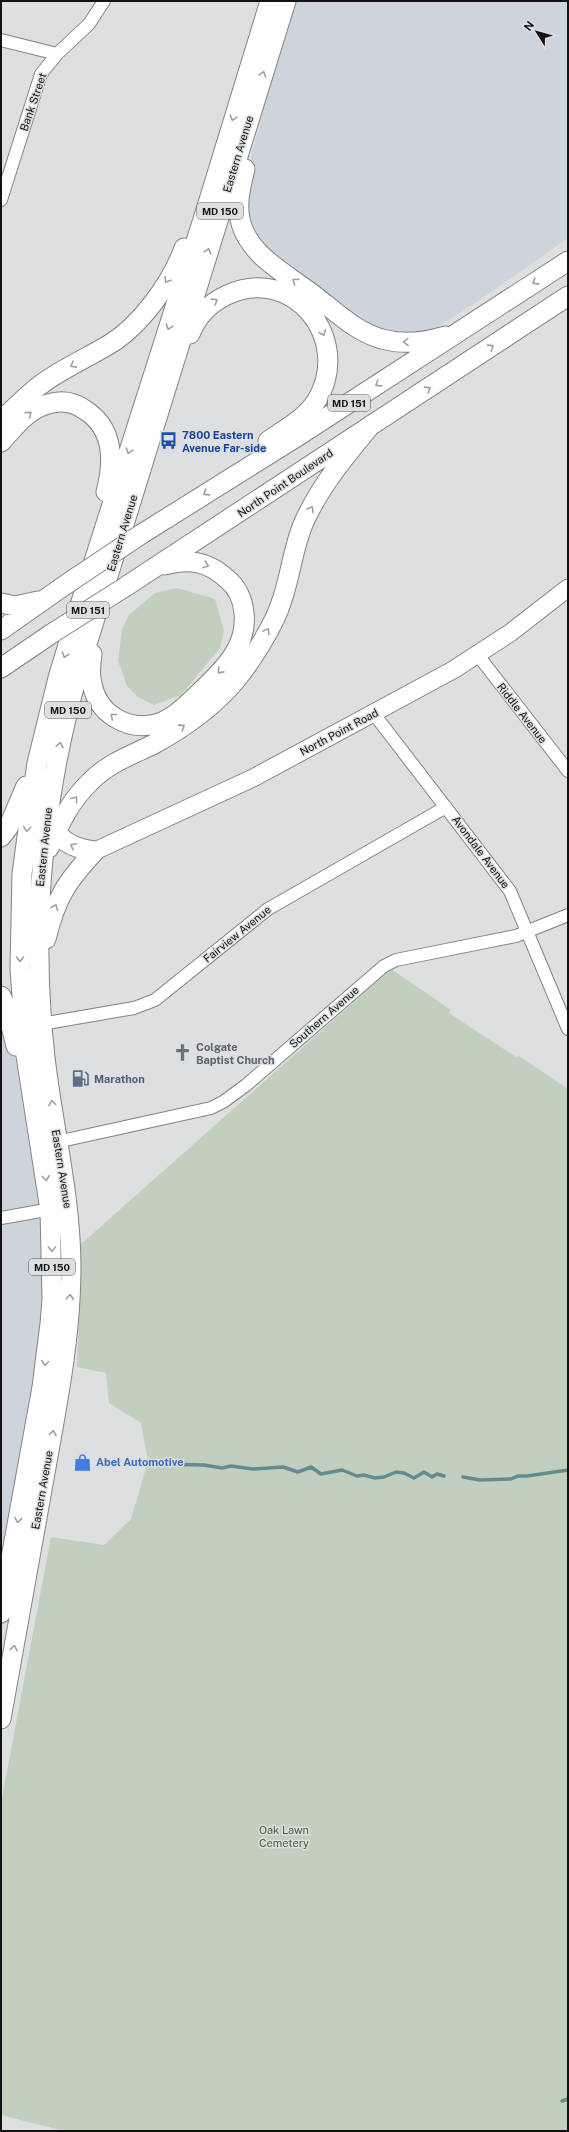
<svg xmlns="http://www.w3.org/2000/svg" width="569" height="2132" font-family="'Public Sans',sans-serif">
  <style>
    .built { fill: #cdd4dc }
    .green { fill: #c3cfbe }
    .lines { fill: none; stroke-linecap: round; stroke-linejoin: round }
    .stream { stroke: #648b90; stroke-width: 3.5 }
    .street-casing { stroke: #828385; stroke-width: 14 }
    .secondary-casing { stroke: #828385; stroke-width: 19 }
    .primary-casing { stroke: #828385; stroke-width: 21 }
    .street { stroke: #fff; stroke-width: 12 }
    .secondary { stroke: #fff; stroke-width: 17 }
    .primary { stroke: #fff; stroke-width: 19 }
    .primary-bridge-casing { stroke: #828385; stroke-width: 21; stroke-linecap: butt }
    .primary-bridge { stroke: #fff; stroke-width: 19 }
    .oneway { stroke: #a0a0a1 }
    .labels { text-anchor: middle; stroke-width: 3; stroke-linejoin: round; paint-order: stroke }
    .shield { fill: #dddfe1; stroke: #4f5051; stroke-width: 1 }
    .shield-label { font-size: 10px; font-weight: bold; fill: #121213 }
    .street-label { font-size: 11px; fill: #121213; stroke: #dddfe1 }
    .transit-label { font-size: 11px; font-weight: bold; fill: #164399; stroke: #dddfe1; text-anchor: start }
    .worship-label { font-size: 11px; font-weight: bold; fill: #5b616d; stroke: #dddfe1; text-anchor: start }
    .service-label { font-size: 11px; font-weight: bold; fill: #4e5e75; stroke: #dddfe1; text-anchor: start }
    .shop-label { font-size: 11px; font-weight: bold; fill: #366cbe; stroke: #dddfe1; text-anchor: start }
    .park-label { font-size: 11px; fill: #456137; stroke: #dddfe1 }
  </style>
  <rect width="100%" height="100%" fill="#dddfe1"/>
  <path class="built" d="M 292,1 L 568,1 L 568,238 L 474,304 L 430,332 L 394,338 L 358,321 L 258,246 L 243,217 L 243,187 Z
    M 1,1020 L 16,1062 L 38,1187 L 44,1238 L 46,1317 L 1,1567 Z"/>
  <path class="green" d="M 177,588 L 215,599 L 224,630 L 220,648 L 181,695 L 154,705 L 138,697 L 127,686 L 118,661 L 122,629 L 129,615 L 155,593 Z
    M 391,969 L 451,1010 L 449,1013 L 516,1057 L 519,1056 L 568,1089 L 568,2131 L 64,2131 L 1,2115 L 1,1803 L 51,1537 L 104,1545 L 131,1519 L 148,1461 L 141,1423 L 109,1403 L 106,1373 L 77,1367 L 81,1244 Z"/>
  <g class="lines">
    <path class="stream" d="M 157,1464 L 204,1465 L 222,1468 L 231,1466 L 253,1469 L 283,1467 L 298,1472 L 311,1467 L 321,1474 L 342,1470 L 357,1476 L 364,1475 L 375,1478 L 384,1477 L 396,1472 L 404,1473 L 414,1478 L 424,1472 L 432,1477 L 437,1474 L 444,1476
      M 463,1477 L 480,1480 L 511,1479 L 518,1476 L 527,1476 L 568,1470
      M 562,2101 L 568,2099"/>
    <defs>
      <path id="street" d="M 1,40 L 57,54
        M 1,200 L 41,74 L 57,54 L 89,24 L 104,1
        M 477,654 L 568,771
        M 374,714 L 510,891 L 568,1029
        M 41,1024 L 134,1008 L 155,1000 L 268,909 L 446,807
        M 52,1143 L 211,1108 L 223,1102 L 245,1086 L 384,966 L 396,960 L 516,936 L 568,915
        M 1,1218 L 57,1208"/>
      <path id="secondary" d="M 95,851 L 253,778 L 453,670 L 510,633 L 568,588"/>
      <path id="primary" d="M 245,169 C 240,188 235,210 243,229 C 247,239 254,248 262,256 C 277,270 295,281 311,293 C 333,309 355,332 382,339 C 403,345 425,342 445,336
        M 190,334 C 197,316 210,303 227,295 C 293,264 353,339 317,400 C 306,418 285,429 268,441
        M 1,421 C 13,409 26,396 39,386 C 61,369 87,358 110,344 C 141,325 172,282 184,248
        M 1,442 C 14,428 28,409 48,404 C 61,400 74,402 85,410 C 114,428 114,462 106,492
        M 140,535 L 295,438 L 568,261
        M 125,587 L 568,296
        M 1,603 L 15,606 L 38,601
        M 1,630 L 68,583
        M 92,654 C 91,664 89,674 92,684 C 98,714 127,731 156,724 C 172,720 186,705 198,694 C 221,672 248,648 244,613 C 243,600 237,587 227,579 C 209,562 189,558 165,565
        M 1,668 L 51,634
        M 51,822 C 58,842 76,849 95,851
        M 1,837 L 8,828 L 26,786
        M 49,848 C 60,823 70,801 90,782 C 108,763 132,755 154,744 C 185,727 213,707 235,681 C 251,662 275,624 282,600 C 291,574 293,547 304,522 C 320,486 346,455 371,425
        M 46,939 C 56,898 66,882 95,851
        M 1,996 L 7,1010 L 16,1046
        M 1,1613 L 42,1387 L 50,1324 L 52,1299 L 50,1210 L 26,1056 L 20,968 L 22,874 L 37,763 L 58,678 L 80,605 L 206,210 L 270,1
        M 1,1719 C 16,1637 31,1555 45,1473 C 57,1405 71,1337 71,1268 C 71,1196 53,1128 45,1057 C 30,925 42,800 78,673 L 286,1"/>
    </defs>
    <use href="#street" class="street-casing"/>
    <use href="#secondary" class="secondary-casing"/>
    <use href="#primary" class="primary-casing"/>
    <use href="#street" class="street"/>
    <use href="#secondary" class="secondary"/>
    <use href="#primary" class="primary"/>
    <defs>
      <path id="primary-bridge" d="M 68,583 L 140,535
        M 51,634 L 125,587"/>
    </defs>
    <use href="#primary-bridge" class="primary-bridge-casing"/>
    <use href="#primary-bridge" class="primary-bridge"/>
  </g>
  <defs><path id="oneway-chevron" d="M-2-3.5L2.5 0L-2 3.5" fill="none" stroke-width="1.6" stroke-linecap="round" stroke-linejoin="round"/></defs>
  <g class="oneway">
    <use href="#oneway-chevron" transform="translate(263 74) rotate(-72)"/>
    <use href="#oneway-chevron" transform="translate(233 118) rotate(107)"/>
    <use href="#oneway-chevron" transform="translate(208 251) rotate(-73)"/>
    <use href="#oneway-chevron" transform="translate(167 280) rotate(122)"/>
    <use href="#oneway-chevron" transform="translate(295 281) rotate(-144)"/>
    <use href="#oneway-chevron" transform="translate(535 282) rotate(147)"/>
    <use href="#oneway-chevron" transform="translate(215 301) rotate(-32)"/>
    <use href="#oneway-chevron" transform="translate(169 327) rotate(108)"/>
    <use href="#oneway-chevron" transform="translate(323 333) rotate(67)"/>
    <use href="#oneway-chevron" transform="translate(406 342) rotate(179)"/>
    <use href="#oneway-chevron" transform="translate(491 347) rotate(-33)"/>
    <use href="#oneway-chevron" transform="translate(73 365) rotate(151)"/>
    <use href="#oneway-chevron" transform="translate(378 384) rotate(147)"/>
    <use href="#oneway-chevron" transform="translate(428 389) rotate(-33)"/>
    <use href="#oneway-chevron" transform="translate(29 414) rotate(-40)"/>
    <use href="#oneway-chevron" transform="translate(129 451) rotate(108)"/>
    <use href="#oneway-chevron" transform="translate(206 493) rotate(147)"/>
    <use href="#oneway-chevron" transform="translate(311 509) rotate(-61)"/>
    <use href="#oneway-chevron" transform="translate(206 565) rotate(19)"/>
    <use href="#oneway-chevron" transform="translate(267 631) rotate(-59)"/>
    <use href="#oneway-chevron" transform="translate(65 655) rotate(107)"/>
    <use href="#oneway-chevron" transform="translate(220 671) rotate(132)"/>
    <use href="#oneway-chevron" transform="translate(113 716) rotate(-141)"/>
    <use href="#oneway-chevron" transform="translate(182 727) rotate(-33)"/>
    <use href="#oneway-chevron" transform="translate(60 745) rotate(-77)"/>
    <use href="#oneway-chevron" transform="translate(75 799) rotate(-53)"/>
    <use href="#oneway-chevron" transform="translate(27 829) rotate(97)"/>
    <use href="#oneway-chevron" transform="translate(73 846) rotate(-154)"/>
    <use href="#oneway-chevron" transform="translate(55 907) rotate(-68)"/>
    <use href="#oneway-chevron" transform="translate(20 959) rotate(90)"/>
    <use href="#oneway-chevron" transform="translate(52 1103) rotate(-99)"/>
    <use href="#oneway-chevron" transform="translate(46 1178) rotate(83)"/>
    <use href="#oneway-chevron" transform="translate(52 1249) rotate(88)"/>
    <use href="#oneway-chevron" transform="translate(70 1297) rotate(-86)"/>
    <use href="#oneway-chevron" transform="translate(45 1363) rotate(98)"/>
    <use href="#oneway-chevron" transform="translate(53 1433) rotate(-80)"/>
    <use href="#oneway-chevron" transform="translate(18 1520) rotate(100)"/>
    <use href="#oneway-chevron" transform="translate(14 1648) rotate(-80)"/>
  </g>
  <defs>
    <symbol id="bus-bare" viewBox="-9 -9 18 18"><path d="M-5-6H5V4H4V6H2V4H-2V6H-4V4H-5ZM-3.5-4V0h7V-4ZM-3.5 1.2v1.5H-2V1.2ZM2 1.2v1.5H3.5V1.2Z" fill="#1a4fb4" stroke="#dddfe1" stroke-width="2.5" paint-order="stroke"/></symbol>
    <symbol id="church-bare" viewBox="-9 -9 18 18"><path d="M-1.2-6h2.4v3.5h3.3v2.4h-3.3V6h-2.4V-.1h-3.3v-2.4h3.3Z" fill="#6b7280" stroke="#dddfe1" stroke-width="2.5" paint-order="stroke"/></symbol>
    <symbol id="fuel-bare" viewBox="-9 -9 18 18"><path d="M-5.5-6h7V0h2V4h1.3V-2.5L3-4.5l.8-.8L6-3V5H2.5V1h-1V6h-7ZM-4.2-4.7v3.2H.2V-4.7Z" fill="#5c6f8a" stroke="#dddfe1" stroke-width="2.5" paint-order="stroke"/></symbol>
    <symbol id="shop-bare" viewBox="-9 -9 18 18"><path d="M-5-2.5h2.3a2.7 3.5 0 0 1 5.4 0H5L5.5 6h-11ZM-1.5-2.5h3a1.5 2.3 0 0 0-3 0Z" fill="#3f7fe0" stroke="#dddfe1" stroke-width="2.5" paint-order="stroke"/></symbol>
  </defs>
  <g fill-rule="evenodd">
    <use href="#bus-bare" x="156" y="428" width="25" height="25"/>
    <use href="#church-bare" x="170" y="1040" width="25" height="25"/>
    <use href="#fuel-bare" x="68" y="1066" width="25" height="25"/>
    <use href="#shop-bare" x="70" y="1450" width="25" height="25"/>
  </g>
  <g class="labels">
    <g class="shield">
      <rect x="197" y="203" width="46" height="16" rx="3"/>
      <rect x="328" y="395" width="42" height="16" rx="3"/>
      <rect x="67" y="602" width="42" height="16" rx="3"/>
      <rect x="45" y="702" width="46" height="16" rx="3"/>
      <rect x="29" y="1259" width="46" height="16" rx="3"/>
    </g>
    <g class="shield-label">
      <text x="220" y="215">MD 150</text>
      <text x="349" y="407">MD 151</text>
      <text x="88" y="614">MD 151</text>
      <text x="68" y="714">MD 150</text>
      <text x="52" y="1271">MD 150</text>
    </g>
    <g class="street-label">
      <text transform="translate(33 102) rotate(-71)" y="4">Bank Street</text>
      <text transform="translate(238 154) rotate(-73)" y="4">Eastern Avenue</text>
      <text transform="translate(285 483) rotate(-34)" y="4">North Point Boulevard</text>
      <text transform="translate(122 533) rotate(-73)" y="4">Eastern Avenue</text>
      <text transform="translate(522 713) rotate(52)" y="4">Riddle Avenue</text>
      <text transform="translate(339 732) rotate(-28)" y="4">North Point Road</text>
      <text transform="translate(44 847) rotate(-84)" y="4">Eastern Avenue</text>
      <text transform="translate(481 852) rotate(53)" y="4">Avondale Avenue</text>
      <text transform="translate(237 934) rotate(-39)" y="4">Fairview Avenue</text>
      <text transform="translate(324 1017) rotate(-41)" y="4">Southern Avenue</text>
      <text transform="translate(62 1169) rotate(81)" y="4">Eastern Avenue</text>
      <text transform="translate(42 1490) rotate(-80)" y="4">Eastern Avenue</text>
    </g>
    <g class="transit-label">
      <text x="182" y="439">7800 Eastern<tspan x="182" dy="13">Avenue Far-side</tspan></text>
    </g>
    <g class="worship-label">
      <text x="196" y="1051">Colgate<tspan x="196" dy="13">Baptist Church</tspan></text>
    </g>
    <g class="service-label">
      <text x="94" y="1083">Marathon</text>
    </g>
    <g class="shop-label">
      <text x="96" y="1466">Abel Automotive</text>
    </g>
    <g class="park-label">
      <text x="284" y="1834">Oak Lawn<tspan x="284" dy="13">Cemetery</tspan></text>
    </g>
  </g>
  <rect width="569" height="2132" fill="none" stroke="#121213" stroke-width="4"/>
  <g transform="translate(537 32) rotate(307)" stroke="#dddfe1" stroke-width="3" paint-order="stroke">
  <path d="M0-3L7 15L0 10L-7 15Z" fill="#121213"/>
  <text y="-6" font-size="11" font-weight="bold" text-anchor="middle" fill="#121213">N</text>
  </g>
</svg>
